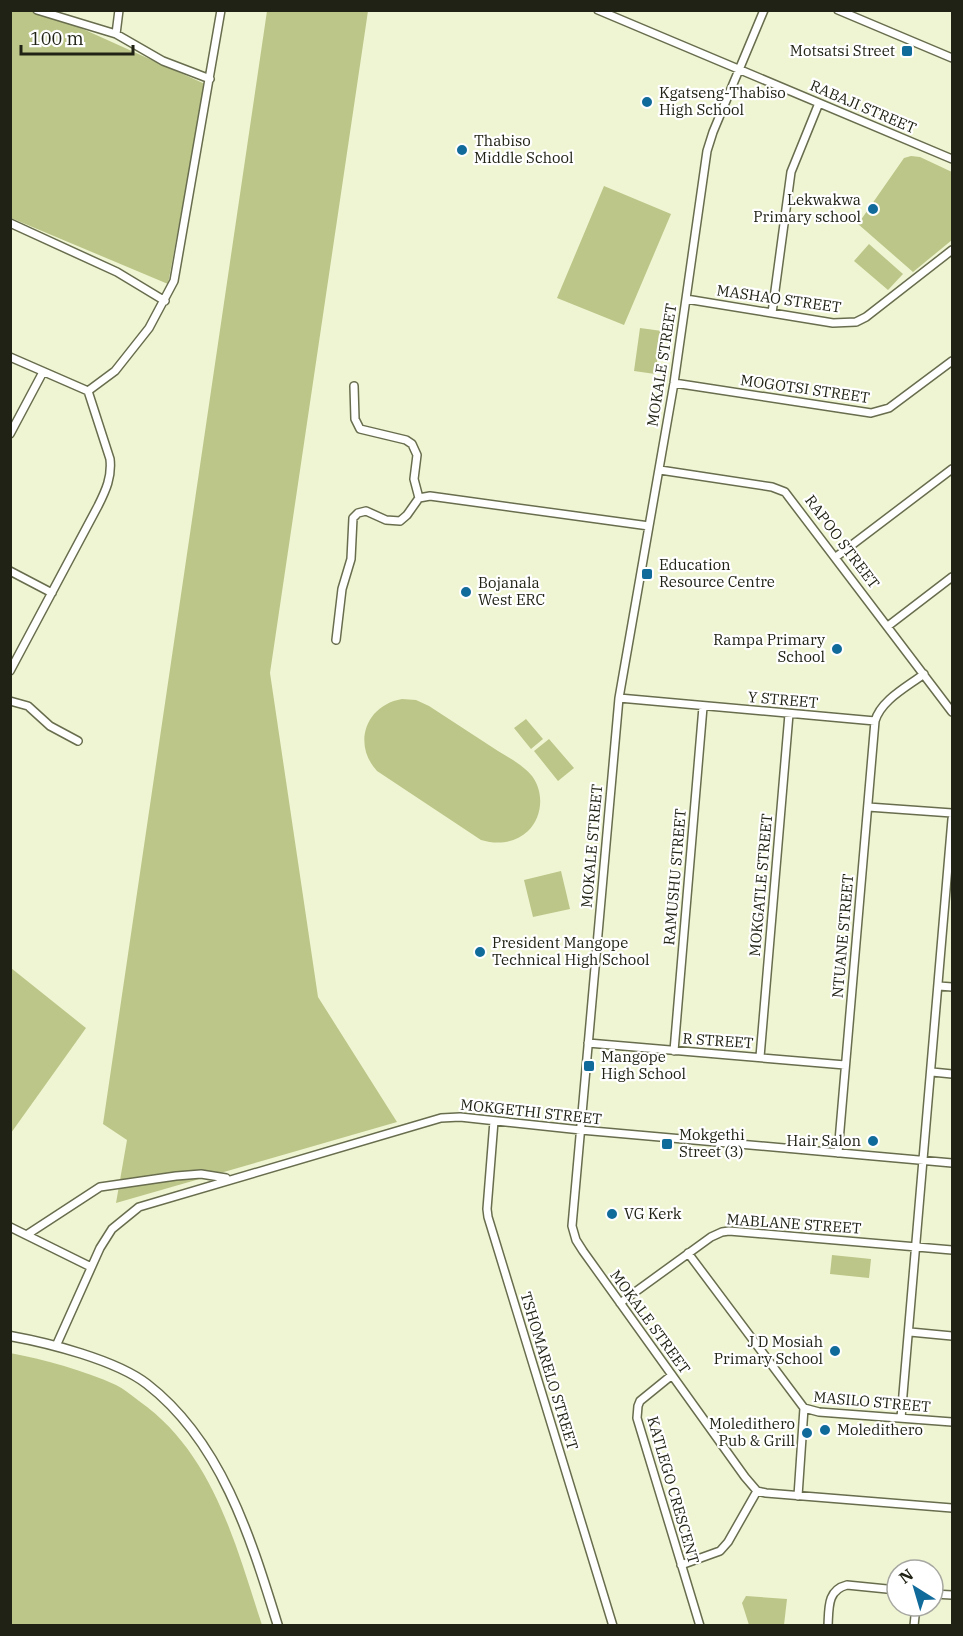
<svg xmlns="http://www.w3.org/2000/svg" width="963" height="1636" font-family="'IBM Plex Serif',serif">
  <style>
    .green { fill: #bcc689 }
    .lines { fill: none; stroke-linecap: round; stroke-linejoin: round }
    .minor-casing { stroke: #686d4e; stroke-width: 10 }
    .tertiary-casing { stroke: #686d4e; stroke-width: 11 }
    .minor { stroke: #fff; stroke-width: 7 }
    .tertiary { stroke: #fff; stroke-width: 8 }
    .poi-dot { fill: #106a9a; stroke: #fff; stroke-width: 2 }
    .labels { text-anchor: middle; stroke-width: 4.5; stroke-linejoin: round; paint-order: stroke }
    .poi-label { font-size: 15px; fill: #202215; stroke: #fff; text-anchor: start }
    .street-label { font-size: 15px; fill: #202215; stroke: #fff }
  </style>
  <rect width="100%" height="100%" fill="#eff5d2"/>
  <path class="green" d="M 12,11 L 43,11 L 205,84 L 168,284 L 11,218 L 10,15 Z
    M 267,11 L 368,11 L 270,673 L 318,997 L 397,1122 L 116,1203 L 127,1140 L 103,1124 Z
    M 911,156 L 920,157 L 952,172 L 952,240 L 913,272 L 858,224 L 904,158 Z
    M 604,186 L 671,214 L 624,325 L 557,298 Z
    M 869,244 L 903,274 L 888,290 L 854,261 Z
    M 640,328 L 662,331 L 655,374 L 634,371 Z
    M 402,699 L 416,700 L 429,706 C 452,721 475,736 498,751 C 509,758 523,765 532,776 C 544,792 543,816 528,831 C 515,843 498,845 481,840 L 377,771 C 352,744 366,705 402,699 Z
    M 526,719 L 543,739 L 531,749 L 514,728 Z
    M 549,739 L 574,768 L 558,781 L 534,751 Z
    M 561,871 L 570,909 L 533,917 L 524,880 Z
    M 11,968 L 86,1028 L 11,1133 Z
    M 832,1255 L 871,1259 L 869,1278 L 830,1274 Z
    M 10,1353 C 46,1360 83,1370 116,1385 C 124,1389 131,1395 139,1401 C 213,1453 235,1543 262,1625 L 11,1625 Z
    M 746,1596 L 787,1599 L 784,1625 L 749,1625 L 742,1603 Z"/>
  <g class="lines">
    <defs>
      <path id="minor" d="M 37,10 L 116,34 L 163,61 L 210,79
        M 598,10 L 952,159
        M 764,10 L 713,132 L 707,151 L 674,383 L 619,698 L 572,1226 L 576,1240 L 583,1251 L 745,1477 L 757,1491 L 766,1493 L 952,1508
        M 838,10 L 952,58
        M 116,34 L 119,10
        M 10,223 L 117,272 L 165,301
        M 686,299 L 833,323 L 856,322 L 866,317 L 952,250
        M 772,313 L 791,172 L 819,103
        M 10,357 L 88,391 L 110,459 C 112,477 106,490 98,506 L 10,671
        M 674,383 L 871,413 L 889,408 L 952,361
        M 354,386 L 355,419 L 360,429 L 406,440 L 412,444 L 417,455 L 414,479 L 419,498
        M 88,391 L 115,371 L 149,328 L 174,281 L 221,10
        M 10,434 L 43,372
        M 660,470 L 772,487 L 785,492 L 952,712
        M 836,557 L 952,469
        M 10,571 L 52,593
        M 888,626 L 952,577
        M 336,640 L 342,589 L 351,559 L 353,518 L 358,513 L 366,511 L 386,520 L 400,521 L 407,515 L 419,498 L 430,496 L 649,526
        M 619,698 L 875,721 C 881,700 907,687 924,674
        M 10,701 L 28,706 L 50,726 L 78,741
        M 868,807 L 952,813
        M 939,986 L 952,987
        M 588,1043 L 845,1065
        M 674,1051 L 703,707
        M 760,1057 L 789,714
        M 932,1072 L 952,1074
        M 494,1121 L 487,1209 L 488,1217 L 613,1626
        M 838,1153 L 875,721
        M 10,1227 L 91,1267
        M 28,1234 L 100,1187 L 176,1176 L 201,1174 L 226,1178
        M 688,1253 L 804,1408 L 819,1412 L 952,1422
        M 620,1303 L 711,1237 L 722,1232 L 729,1231 L 952,1250
        M 910,1332 L 952,1336
        M 56,1346 L 100,1248 L 112,1229 L 139,1207 L 441,1118 L 460,1117 L 581,1130 L 952,1163
        M 672,1375 L 640,1401 L 638,1406 L 637,1418 L 700,1626
        M 901,1418 L 952,819
        M 798,1496 L 804,1408
        M 681,1565 L 720,1551 L 728,1542 L 757,1491
        M 933,1594 L 952,1595
        M 828,1626 C 829,1608 827,1590 847,1585 L 897,1590
        M 914,1626 L 916,1606"/>
      <path id="tertiary" d="M 10,1336 C 49,1343 116,1360 147,1384 C 222,1442 251,1539 278,1626"/>
    </defs>
    <use href="#minor" class="minor-casing"/>
    <use href="#tertiary" class="tertiary-casing"/>
    <use href="#minor" class="minor"/>
    <use href="#tertiary" class="tertiary"/>
  </g>
  <g class="poi-dot">
    <rect x="901" y="45" width="12" height="12" rx="3"/>
    <circle cx="647" cy="102" r="6"/>
    <circle cx="462" cy="150" r="6"/>
    <circle cx="873" cy="209" r="6"/>
    <rect x="641" y="568" width="12" height="12" rx="3"/>
    <circle cx="466" cy="592" r="6"/>
    <circle cx="837" cy="649" r="6"/>
    <circle cx="480" cy="952" r="6"/>
    <rect x="583" y="1060" width="12" height="12" rx="3"/>
    <circle cx="873" cy="1141" r="6"/>
    <rect x="661" y="1138" width="12" height="12" rx="3"/>
    <circle cx="612" cy="1214" r="6"/>
    <circle cx="835" cy="1351" r="6"/>
    <circle cx="825" cy="1430" r="6"/>
    <circle cx="807" cy="1433" r="6"/>
  </g>
  <g class="labels">
    <g class="poi-label">
      <text x="895" y="56" text-anchor="end">Motsatsi Street</text>
      <text x="659" y="98">Kgatseng-Thabiso<tspan x="659" dy="17">High School</tspan></text>
      <text x="474" y="146">Thabiso<tspan x="474" dy="17">Middle School</tspan></text>
      <text x="861" y="205" text-anchor="end">Lekwakwa<tspan x="861" dy="17">Primary school</tspan></text>
      <text x="659" y="570">Education<tspan x="659" dy="17">Resource Centre</tspan></text>
      <text x="478" y="588">Bojanala<tspan x="478" dy="17">West ERC</tspan></text>
      <text x="825" y="645" text-anchor="end">Rampa Primary<tspan x="825" dy="17">School</tspan></text>
      <text x="492" y="948">President Mangope<tspan x="492" dy="17">Technical High School</tspan></text>
      <text x="601" y="1062">Mangope<tspan x="601" dy="17">High School</tspan></text>
      <text x="679" y="1140">Mokgethi<tspan x="679" dy="17">Street (3)</tspan></text>
      <text x="861" y="1146" text-anchor="end">Hair Salon</text>
      <text x="624" y="1219">VG Kerk</text>
      <text x="823" y="1347" text-anchor="end">J D Mosiah<tspan x="823" dy="17">Primary School</tspan></text>
      <text x="795" y="1429" text-anchor="end">Moledithero<tspan x="795" dy="17">Pub &amp; Grill</tspan></text>
      <text x="837" y="1435">Moledithero</text>
    </g>
    <g class="street-label">
      <text transform="translate(863 107) rotate(23)" y="5">RABAJI STREET</text>
      <text transform="translate(779 299) rotate(8)" y="5">MASHAO STREET</text>
      <text transform="translate(662 365) rotate(-81)" y="5">MOKALE STREET</text>
      <text transform="translate(805 389) rotate(8)" y="5">MOGOTSI STREET</text>
      <text transform="translate(842 542) rotate(53)" y="5">RAPOO STREET</text>
      <text transform="translate(783 700) rotate(5)" y="5">Y STREET</text>
      <text transform="translate(592 846) rotate(-85)" y="5">MOKALE STREET</text>
      <text transform="translate(675 877) rotate(-85)" y="5">RAMUSHU STREET</text>
      <text transform="translate(761 885) rotate(-85)" y="5">MOKGATLE STREET</text>
      <text transform="translate(843 936) rotate(-85)" y="5">NTUANE STREET</text>
      <text transform="translate(718 1041) rotate(4)" y="5">R STREET</text>
      <text transform="translate(531 1112) rotate(6)" y="5">MOKGETHI STREET</text>
      <text transform="translate(794 1224) rotate(4)" y="5">MABLANE STREET</text>
      <text transform="translate(650 1322) rotate(54)" y="5">MOKALE STREET</text>
      <text transform="translate(549 1371) rotate(73)" y="5">TSHOMARELO STREET</text>
      <text transform="translate(872 1402) rotate(5)" y="5">MASILO STREET</text>
      <text transform="translate(673 1490) rotate(74)" y="5">KATLEGO CRESCENT</text>
    </g>
  </g>
  <rect width="963" height="1636" fill="none" stroke="#202215" stroke-width="24"/>
  <g transform="translate(915 1588) rotate(323)"><circle r="28" fill="#ffffff" stroke="#a6a7a1" stroke-width="1.5"/>
  <path d="M0-4.5L10 22L0 15L-10 22Z" fill="#106a9a"/>
  <text y="-9" font-size="16" font-weight="bold" text-anchor="middle" fill="#202215">N</text>
  </g>
  <path d="M21 45v9h112v-9" fill="none" stroke="#202215" stroke-width="3"/>
  <text x="30" y="45" font-size="18" fill="#202215" stroke="#ffffff" stroke-width="4.5" paint-order="stroke">100 m</text>
</svg>
